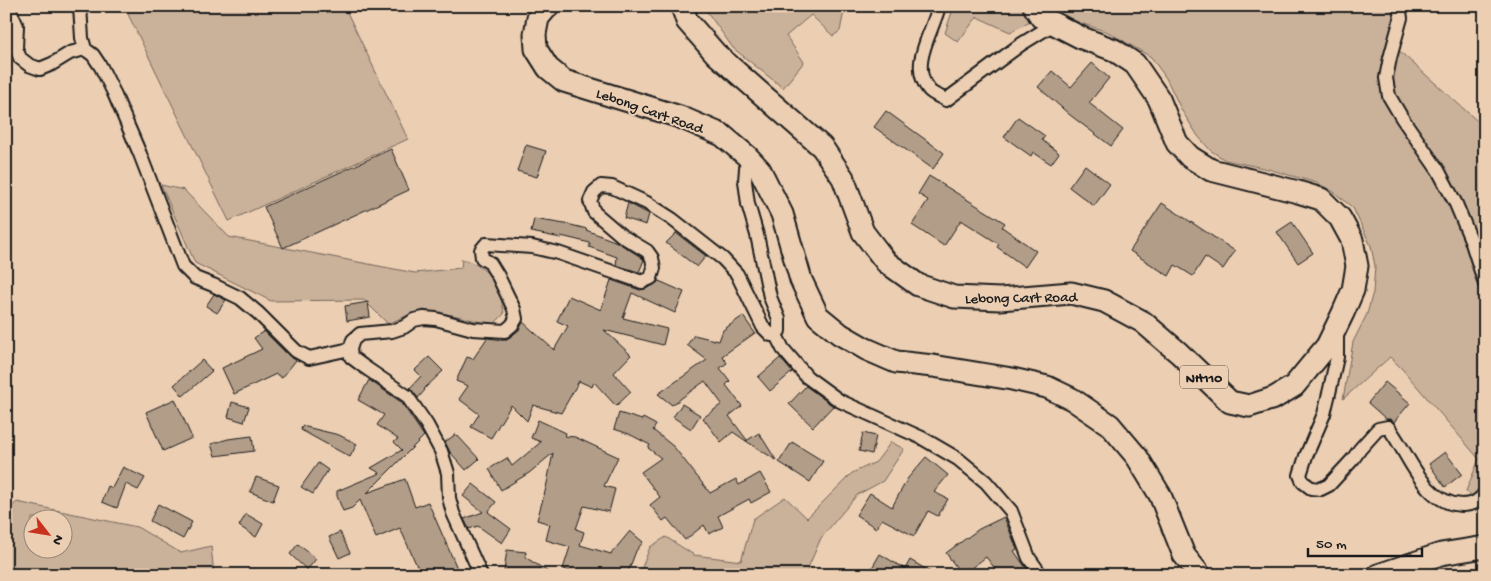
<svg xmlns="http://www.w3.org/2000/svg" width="1491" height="581" font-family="'Gochi Hand',sans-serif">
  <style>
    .green { fill: #cab19a; stroke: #73665b; fill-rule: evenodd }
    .building { fill: #b29d89; stroke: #1c1c1c }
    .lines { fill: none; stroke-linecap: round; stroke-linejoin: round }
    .street-casing { stroke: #1c1c1c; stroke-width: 16 }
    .highway-casing { stroke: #1c1c1c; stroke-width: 25 }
    .path { stroke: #1c1c1c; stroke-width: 2.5; stroke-dasharray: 1 4; stroke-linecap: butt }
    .street { stroke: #eccfb3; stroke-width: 12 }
    .highway { stroke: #eccfb3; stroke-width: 21 }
    .labels { text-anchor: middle; stroke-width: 4; stroke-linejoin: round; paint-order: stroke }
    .shield { fill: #eccfb3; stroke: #5a5249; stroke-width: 1 }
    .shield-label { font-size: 14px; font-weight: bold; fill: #1c1c1c }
    .street-label { font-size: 15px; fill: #1c1c1c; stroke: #eccfb3 }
  </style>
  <rect width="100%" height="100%" fill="#eccfb3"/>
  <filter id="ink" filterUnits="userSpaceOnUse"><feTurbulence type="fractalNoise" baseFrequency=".02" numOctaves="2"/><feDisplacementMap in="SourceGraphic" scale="10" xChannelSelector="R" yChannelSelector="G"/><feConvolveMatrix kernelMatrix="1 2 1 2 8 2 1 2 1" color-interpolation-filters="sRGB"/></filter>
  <g filter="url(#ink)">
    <path class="green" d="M 124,6 L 344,6 L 408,139 L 229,221 Z
      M 703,6 L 845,6 L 840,31 L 833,36 L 811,15 L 786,36 L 804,62 L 783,88 L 733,48 Z
      M 954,6 L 1023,6 L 1030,21 L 1010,32 L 977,17 L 958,42 L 945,33 Z
      M 1051,6 L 1313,6 L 1334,10 L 1341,6 L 1397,6 L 1382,81 L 1441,186 L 1459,226 L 1475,265 L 1485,299 L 1485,399 L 1484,413 L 1485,416 L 1485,482 L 1475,498 L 1466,491 L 1479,459 L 1403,370 L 1390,357 L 1343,399 L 1353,342 L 1367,314 L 1373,292 L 1375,266 L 1371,246 L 1353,208 L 1334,192 L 1317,183 L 1268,169 L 1225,160 L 1210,150 L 1198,136 L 1182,111 L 1166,78 L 1151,57 L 1108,32 L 1077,22 L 1055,10 Z
      M 1396,48 L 1485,128 L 1485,273 L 1474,237 L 1392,94 L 1391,79 Z
      M 161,185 L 184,190 L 229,237 L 415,273 L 461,268 L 462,259 C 490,267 500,286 504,314 L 493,325 L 457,316 L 423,310 L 401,318 L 388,324 L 364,300 L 271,301 L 195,263 Z
      M 891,442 L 904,449 L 883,481 L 857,495 L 821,538 L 805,575 L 639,575 L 650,547 L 666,537 L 694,555 L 741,561 L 753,519 L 785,497 L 807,518 L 852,473 L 876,462 Z
      M 17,502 L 137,527 L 181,553 L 211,546 L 214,575 L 6,575 L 6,512 ZM 32,518 L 62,518 L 62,548 L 32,548 Z"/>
    <path class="building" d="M 1092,63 L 1109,78 L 1089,103 L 1123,130 L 1111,146 L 1070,115 L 1038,87 L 1052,71 L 1071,87 Z
      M 886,111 L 944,153 L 933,169 L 874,127 Z
      M 1018,117 L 1045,136 L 1042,140 L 1059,153 L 1051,164 L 1033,152 L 1031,156 L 1004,137 Z
      M 526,145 L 546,151 L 537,177 L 517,171 Z
      M 391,149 L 409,190 L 283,248 L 264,207 Z
      M 1085,165 L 1110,184 L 1094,206 L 1069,187 Z
      M 929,176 L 1005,223 L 1002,227 L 1036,251 L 1025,267 L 997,247 L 999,244 L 961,220 L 944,246 L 912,225 L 928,200 L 918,194 Z
      M 628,203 L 649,214 L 646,225 L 624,218 Z
      M 1162,203 L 1235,251 L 1223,269 L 1205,257 L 1193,276 L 1175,265 L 1169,276 L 1130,251 Z
      M 534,219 L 571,225 L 587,229 L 586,230 L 617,242 L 641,257 L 644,260 L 639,272 L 642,273 L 616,265 L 617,257 L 589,247 L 590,243 L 561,236 L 561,238 L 531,232 Z
      M 1292,222 L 1313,253 L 1298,263 L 1277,232 Z
      M 676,233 L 706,256 L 697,267 L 666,243 Z
      M 611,280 L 640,290 L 645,289 L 654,285 L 659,281 L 684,292 L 675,313 L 632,293 L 623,318 L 667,329 L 663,345 L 604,330 L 631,355 L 614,373 L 631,392 L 616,406 L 594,382 L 592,387 L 579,381 L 561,413 L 533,405 L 527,421 L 511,405 L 491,438 L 471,427 L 479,414 L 459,399 L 468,386 L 456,381 L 467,357 L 473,359 L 487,338 L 505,340 L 510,337 L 519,330 L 523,322 L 554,350 L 568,326 L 557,321 L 569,296 L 601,310 Z
      M 214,294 L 226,300 L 217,313 L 206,306 Z
      M 368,302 L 370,317 L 347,321 L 345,306 Z
      M 743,316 L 755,333 L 722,356 L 727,363 L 720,368 L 730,381 L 726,385 L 742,406 L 729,416 L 747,440 L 746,441 L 733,432 L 721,442 L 703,418 L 722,404 L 705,381 L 672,405 L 658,394 L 707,360 L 687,345 L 694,335 L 719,341 L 723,330 Z
      M 264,331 L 290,357 L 296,360 L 282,378 L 276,374 L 234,394 L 222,368 L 262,349 L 254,338 Z
      M 429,357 L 443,371 L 424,389 L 425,390 L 418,398 L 410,388 L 421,376 L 415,370 Z
      M 780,358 L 792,372 L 770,391 L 758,377 Z
      M 202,360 L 212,371 L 183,396 L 174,385 Z
      M 369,380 L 401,402 L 424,436 L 367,493 L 405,479 L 415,507 L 428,502 L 460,575 L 421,575 L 400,528 L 376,538 L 360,500 L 352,508 L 343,511 L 337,496 L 337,491 L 380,473 L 371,468 L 402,450 L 394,442 L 398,439 L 377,425 L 384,415 L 358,400 Z
      M 1385,382 L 1410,403 L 1394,422 L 1390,419 L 1386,419 L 1368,403 Z
      M 806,386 L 833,406 L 813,427 L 789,404 Z
      M 175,399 L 192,438 L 163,451 L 146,412 Z
      M 232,402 L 249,407 L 244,422 L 228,417 Z
      M 682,404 L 700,415 L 691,429 L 673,417 Z
      M 619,413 L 642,420 L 643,418 L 656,425 L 653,430 L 674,447 L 710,493 L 736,479 L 739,485 L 760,473 L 771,492 L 751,503 L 749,499 L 718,516 L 723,527 L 709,534 L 704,525 L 685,540 L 667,518 L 663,521 L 650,505 L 660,497 L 641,472 L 661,458 L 648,448 L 650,445 L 629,434 L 614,429 Z
      M 538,420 L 566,433 L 565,436 L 575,437 L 618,457 L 604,486 L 615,489 L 609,512 L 584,506 L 576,529 L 584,532 L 580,545 L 611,554 L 630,531 L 643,542 L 636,551 L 627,575 L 599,575 L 585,571 L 584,575 L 563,569 L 570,547 L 546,540 L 550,524 L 537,520 L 546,488 L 553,453 L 529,473 L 501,490 L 489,469 L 507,458 L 512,466 L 541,442 L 531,438 Z
      M 302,426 L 339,435 L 357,444 L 350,457 L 301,430 Z
      M 759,433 L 776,460 L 746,441 Z
      M 863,433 L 876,436 L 872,454 L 859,451 Z
      M 456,434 L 479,459 L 466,470 L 450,452 L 445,442 Z
      M 252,436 L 254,451 L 215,456 L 211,444 L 228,439 Z
      M 792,442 L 823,461 L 810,482 L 779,462 Z
      M 1445,452 L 1462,474 L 1445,487 L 1429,464 Z
      M 926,457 L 948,475 L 934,492 L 948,499 L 938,516 L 928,511 L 914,536 L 882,519 L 876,528 L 856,515 L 870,493 L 892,507 L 908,478 Z
      M 318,463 L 328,470 L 313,494 L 301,487 Z
      M 123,467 L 145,478 L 138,490 L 126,484 L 117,508 L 102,502 L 108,486 L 112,488 Z
      M 256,477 L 279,485 L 273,501 L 250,492 Z
      M 473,484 L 496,502 L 488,512 L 511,529 L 502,543 L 478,526 L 469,529 L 464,519 L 483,512 L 463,496 Z
      M 158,504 L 192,522 L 183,539 L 150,521 Z
      M 246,514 L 263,524 L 256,537 L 239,526 Z
      M 1004,517 L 1017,549 L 1014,551 L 1031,575 L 1000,575 L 986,557 L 962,575 L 946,553 L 979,529 Z
      M 340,532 L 350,553 L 339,558 L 329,537 Z
      M 298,544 L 316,559 L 307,570 L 290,554 Z
      M 507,550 L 526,552 L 525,557 L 553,575 L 533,575 L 504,571 Z
      M 880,554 L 905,569 L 910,560 L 936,575 L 868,575 Z"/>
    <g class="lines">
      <defs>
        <path id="street" d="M 8,6 L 17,26 L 16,48 L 20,58 L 29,65 L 40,69 L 52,64 L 70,53 L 85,49 L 93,55 L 101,67 L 113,91 L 140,154 L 183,266 L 195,278 L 213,285 L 240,298 L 258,313 L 296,351 L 309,358 L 350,349
          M 80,6 L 82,38 L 85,49
          M 939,6 C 933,32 908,65 929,90 C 932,94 941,97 946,100 L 1020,45 L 1054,24
          M 1399,6 L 1401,18 L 1390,58 L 1386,78 L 1389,96 L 1402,118 L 1438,170 L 1456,204 L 1471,240 L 1485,284
          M 776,335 L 783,349 L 807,377 L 840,401 L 922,438 L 958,459 L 986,482 L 1011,511 L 1029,558 L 1041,575
          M 1337,335 L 1337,357 L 1330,389 L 1324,414 L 1306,456 L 1300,475 L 1303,482 L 1311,488 L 1321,489 L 1329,485 L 1353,459 L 1360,449 L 1378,429 L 1388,427 C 1409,453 1423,504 1462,505 C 1473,505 1479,501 1485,493
          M 481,575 L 453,513 L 449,498 L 448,473 L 441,451 L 427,425 L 407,396 L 363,366 L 351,357 L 350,349 L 353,340 L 360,334 L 392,331 L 404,327 L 414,320 L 424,318 L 436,319 L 473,329 L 505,331 L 512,325 L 516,319 L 514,309 L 498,276 L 490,263 L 482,258 L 481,250 L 486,244 L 532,247 L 558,253 L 642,282 L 651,278 L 654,268 L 652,258 L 647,251 L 622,236 L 594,212 L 590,201 L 594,192 L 601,186 L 612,187 L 647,203 L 672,219 L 723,259 L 737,274 L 763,327 L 771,335 L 776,335 L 779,331 L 779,319 L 770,297 L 757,235 L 748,204 L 745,181 L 747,156"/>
        <path id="highway" d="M 548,6 L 538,18 L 535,34 L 536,49 L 548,68 L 564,81 L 680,117 L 722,135 L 747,156 L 760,170 L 782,214 L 801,280 L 818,316 L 840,334 L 866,349 L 896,362 L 933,366 L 1012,379 L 1047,387 L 1072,399 L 1110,425 L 1137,457 L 1160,495 L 1184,555 L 1200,575
          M 682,6 L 687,21 L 716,54 L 822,147 L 843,178 L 863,232 L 886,262 L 918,285 L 954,297 L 1000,299 L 1071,293 L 1104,301 L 1143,322 L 1179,353 L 1230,402 L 1249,406 L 1274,398 L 1294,386 L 1327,346 L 1343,313 L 1353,290 L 1357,266 L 1352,240 L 1340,218 L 1321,199 L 1298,192 L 1211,170 L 1190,157 L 1177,143 L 1159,99 L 1135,64 L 1114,50 L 1082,38 L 1041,17 L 1034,6
          M 1378,575 L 1441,554 L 1485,547"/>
      </defs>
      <use href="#street" class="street-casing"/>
      <use href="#highway" class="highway-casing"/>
      <path class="path" d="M 6,69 L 13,68"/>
      <use href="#street" class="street"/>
      <use href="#highway" class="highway"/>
    </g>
  </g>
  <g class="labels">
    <rect class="shield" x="1180" y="365.5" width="48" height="23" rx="4"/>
    <g class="shield-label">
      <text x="1204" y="382">NH110</text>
    </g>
    <g class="street-label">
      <text transform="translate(650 110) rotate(19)" y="5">Lebong Cart Road</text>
      <text transform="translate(1021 297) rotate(-1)" y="5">Lebong Cart Road</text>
    </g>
  </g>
  <rect width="1491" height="581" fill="none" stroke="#eccfb3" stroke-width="25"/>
  <rect x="12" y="12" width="1466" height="556" fill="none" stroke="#1c1c1c" stroke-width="2" filter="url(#ink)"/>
  <g transform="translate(48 534) rotate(121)"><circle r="24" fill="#eccfb3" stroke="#998777"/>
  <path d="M0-4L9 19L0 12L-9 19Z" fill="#c8321e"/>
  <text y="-8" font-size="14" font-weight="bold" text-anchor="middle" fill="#1c1c1c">N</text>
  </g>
  <path d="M1308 548v8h114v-8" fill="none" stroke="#1c1c1c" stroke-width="2.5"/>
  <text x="1316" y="548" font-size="15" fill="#1c1c1c" stroke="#eccfb3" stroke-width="4" paint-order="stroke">50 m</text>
</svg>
